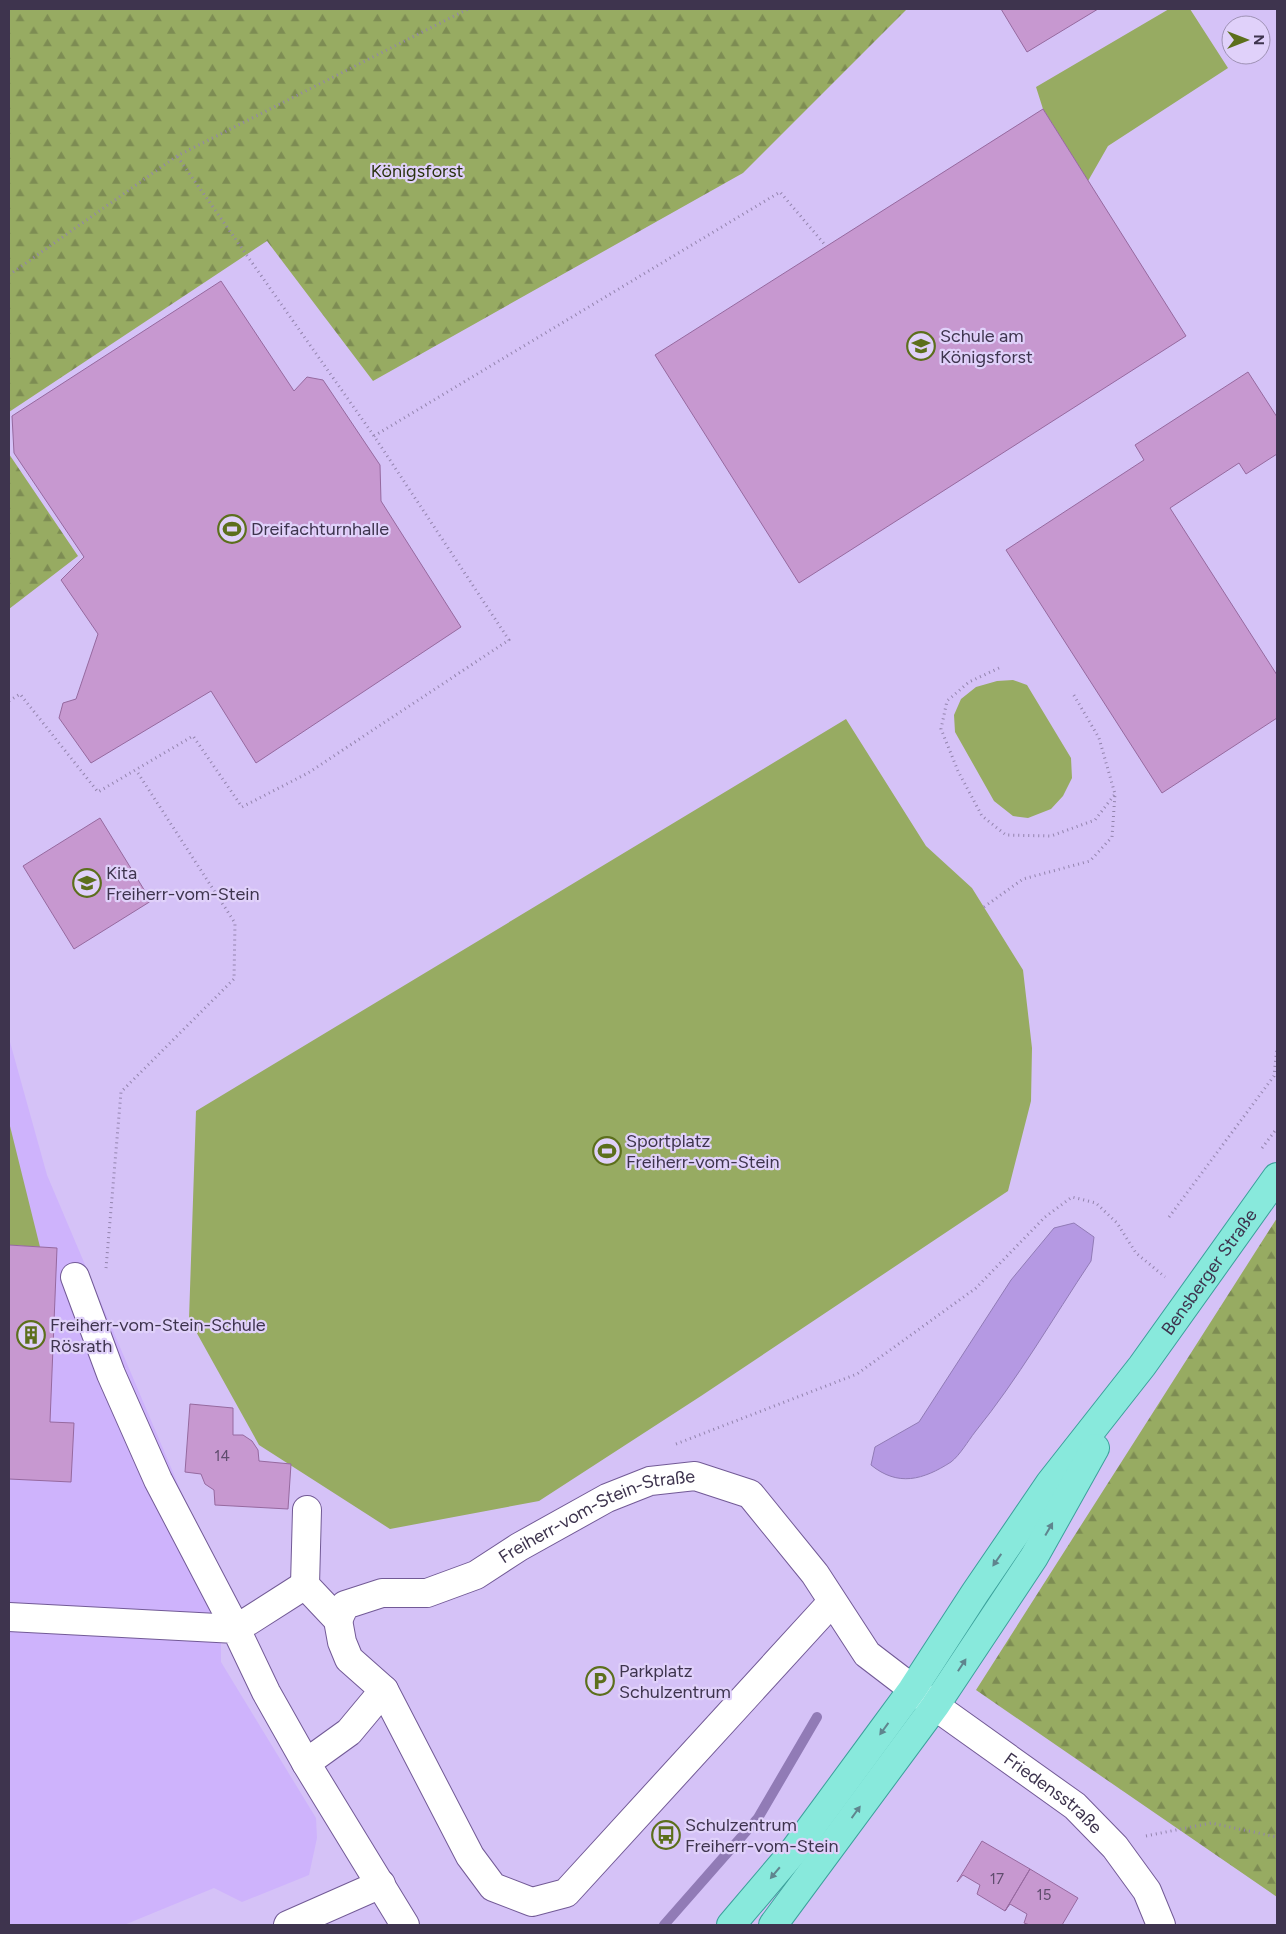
<svg xmlns="http://www.w3.org/2000/svg" width="1286" height="1934" font-family="Figtree,sans-serif">
  <style>
    .built { fill: #ceb3fc }
    .forest { fill: url(#forest-firs) }
    .park { fill: #97ab62 }
    .water { fill: #b599e3; stroke: #917bb6 }
    .lines { fill: none; stroke-linecap: round; stroke-linejoin: round }
    .stream { stroke: #917bb6; stroke-width: 10 }
    .building { fill: #c798d0; stroke: #96699f }
    .minor-casing { stroke: #725a96; stroke-width: 30 }
    .major-casing { stroke: #3ba09b; stroke-width: 30 }
    .path { stroke: #9384ad; stroke-width: 3; stroke-dasharray: 1 4; stroke-linecap: butt }
    .minor { stroke: #fff; stroke-width: 28 }
    .major { stroke: #88e9dc; stroke-width: 28 }
    .oneway { fill: #5f858e }
    .labels { text-anchor: middle; stroke-width: 4.5; stroke-linejoin: round; paint-order: stroke }
    .number-label { font-size: 15px; fill: #604d6e }
    .park-label { font-size: 18px; fill: #2a3310; stroke: #e0d1fa }
    .poi-label { font-size: 18px; fill: #3e344e; stroke: #e0d1fa; text-anchor: start }
    .street-label { font-size: 18px; fill: #3e344e; stroke: #e0d1fa }
  </style>
  <defs>
    <pattern id="forest-firs" width="22" height="20" patternUnits="userSpaceOnUse" patternTransform="scale(1.25)"><rect width="22" height="20" fill="#97ab62"/><path d="M5 1l3.5 6h-7zM16 11l3.5 6h-7z" fill="#7d8c53"/></pattern>
  </defs>
  <rect width="100%" height="100%" fill="#d5c2f7"/>
  <path class="built" d="M 9,1023 L 10,1042 L 47,1175 L 178,1484 L 221,1578 L 221,1662 L 316,1818 L 317,1838 L 309,1875 L 242,1902 L 214,1888 L 124,1925 L 9,1925 Z"/>
  <path class="forest" d="M 9,9 L 907,9 L 743,173 L 373,381 L 267,241 L 9,412 Z
    M 9,454 L 78,556 L 9,609 Z
    M 1277,1218 L 1277,1897 L 976,1690 Z"/>
  <path class="park" d="M 1169,9 L 1190,9 L 1228,68 L 1108,146 L 1088,181 L 1043,109 L 1036,87 Z
    M 1013,680 L 1027,685 L 1071,758 L 1072,778 L 1063,796 L 1051,809 L 1028,818 L 1013,816 L 994,801 L 955,732 L 954,715 L 961,699 L 976,687 L 997,681 Z
    M 846,719 L 926,846 L 972,888 L 1023,970 L 1032,1048 L 1031,1101 L 1008,1191 L 701,1396 L 539,1501 L 390,1529 L 259,1445 L 189,1319 L 196,1111 Z
    M 9,1122 L 40,1247 L 9,1245 Z"/>
  <path class="water" d="M 1074,1223 L 1094,1237 L 1091,1261 C 1053,1318 1018,1379 975,1432 C 968,1441 960,1455 951,1462 C 923,1480 898,1487 871,1465 L 875,1447 L 919,1422 L 1011,1280 L 1054,1228 Z"/>
  <g class="lines">
    <path class="stream" d="M 664,1925 L 758,1818 L 817,1717"/>
  </g>
  <path class="building" d="M 1001,9 L 1098,9 L 1027,52 Z
    M 1043,109 L 1186,336 L 799,583 L 655,355 Z
    M 221,281 L 294,391 L 307,377 L 323,380 L 380,465 L 381,501 L 461,627 L 256,763 L 211,691 L 91,763 L 59,718 L 63,703 L 76,699 L 98,634 L 61,580 L 84,557 L 14,453 L 12,416 Z
    M 1248,372 L 1277,417 L 1277,454 L 1246,474 L 1239,463 L 1170,508 L 1277,675 L 1277,718 L 1162,793 L 1006,550 L 1144,460 L 1135,445 Z
    M 100,818 L 151,901 L 74,949 L 23,866 Z
    M 9,1245 L 57,1248 L 50,1422 L 74,1423 L 71,1482 L 9,1479 Z
    M 190,1404 L 233,1408 L 233,1435 L 243,1435 L 252,1441 L 258,1450 L 259,1461 L 291,1464 L 288,1509 L 215,1505 L 214,1490 L 205,1484 L 201,1474 L 185,1472 Z
    M 982,1841 L 1030,1869 L 1005,1911 L 977,1894 L 980,1885 L 963,1875 L 957,1882 Z
    M 1030,1869 L 1078,1898 L 1062,1925 L 1030,1925 L 1024,1923 L 1027,1914 L 1010,1904 L 1005,1911 Z"/>
  <g class="lines">
    <defs>
      <g id="minor">
        <path d="M 75,1277 L 111,1374 L 158,1480 L 236,1629 L 305,1585"/>
        <path d="M 307,1510 L 305,1585 L 338,1620 L 342,1642 L 349,1659 L 384,1690 L 470,1856 L 493,1887 L 532,1902 L 566,1893 L 832,1602"/>
        <path d="M 9,1617 L 236,1629 L 266,1692 L 306,1763 L 405,1925"/>
        <path id="s1" d="M 338,1620 L 345,1605 L 382,1593 L 427,1593 L 476,1575 L 519,1547 L 607,1498 L 650,1481 L 695,1476 L 750,1494 L 815,1574 L 867,1654 L 935,1706 L 1075,1806 L 1115,1847 L 1147,1891 L 1161,1925"/>
        <path d="M 306,1763 L 349,1732 L 384,1690"/>
        <path d="M 288,1925 L 381,1884"/>
      </g>
      <g id="major">
        <path id="s2" d="M 731,1925 L 793,1852 L 879,1735 L 912,1690 L 975,1593 L 1050,1483 L 1142,1366 L 1277,1177"/>
        <path d="M 773,1925 L 935,1706 L 1034,1557 L 1095,1448"/>
      </g>
    </defs>
    <use href="#minor" class="minor-casing"/>
    <use href="#major" class="major-casing"/>
    <path class="path" d="M 9,275 L 177,156 L 468,9
      M 374,436 L 780,192 L 826,246
      M 999,668 L 969,682 L 947,701 L 941,729 L 958,771 L 982,816 L 1006,835 L 1051,836 L 1095,820 L 1115,794
      M 9,701 L 20,694 L 98,792 L 193,736 L 242,807 L 308,773 L 509,640 L 374,436 L 177,156
      M 984,907 L 1023,879 L 1090,861 L 1112,837 L 1115,794 L 1099,738 L 1072,692
      M 1262,1148 L 1277,1128
      M 1169,1217 L 1274,1076 L 1277,1047
      M 106,1268 L 121,1092 L 234,979 L 235,923 L 136,770
      M 676,1444 L 857,1374 L 976,1288 L 1045,1217 L 1072,1197 L 1096,1203 L 1117,1223 L 1136,1253 L 1165,1277
      M 1146,1836 L 1211,1823 L 1277,1837"/>
    <use href="#minor" class="minor"/>
    <use href="#major" class="major"/>
  </g>
  <defs><path id="oneway-solid" d="M-6-.8H1V-3.2L6.5 0L1 3.2V.8H-6Z" transform="scale(1.25)"/></defs>
  <g class="oneway">
    <use href="#oneway-solid" transform="translate(1049 1529) rotate(-60)"/>
    <use href="#oneway-solid" transform="translate(997 1560) rotate(125)"/>
    <use href="#oneway-solid" transform="translate(962 1665) rotate(-57)"/>
    <use href="#oneway-solid" transform="translate(884 1729) rotate(126)"/>
    <use href="#oneway-solid" transform="translate(856 1812) rotate(-54)"/>
    <use href="#oneway-solid" transform="translate(775 1873) rotate(130)"/>
  </g>
  <defs>
    <symbol id="school-ring" viewBox="-11 -11 22 22"><circle r="9.5" fill="#e0d1fa" stroke="#5c6f1c" stroke-width="1.5"/><path d="M0-5L7-2L0 1L-7-2ZM-4 1L0 2.5L4 1V4Q0 6-4 4Z" fill="#5c6f1c"/></symbol>
    <symbol id="stadium-ring" viewBox="-11 -11 22 22"><circle r="9.5" fill="#e0d1fa" stroke="#5c6f1c" stroke-width="1.5"/><path d="M0-5a6.5 5 0 1 0 0 10a6.5 5 0 1 0 0-10ZM-3.5-1.8h7v3.6h-7Z" fill="#5c6f1c"/></symbol>
    <symbol id="building-ring" viewBox="-11 -11 22 22"><circle r="9.5" fill="#e0d1fa" stroke="#5c6f1c" stroke-width="1.5"/><path d="M-4-6H4V6H1V3H-1V6H-4ZM-2.5-4.3h1.7v1.8h-1.7ZM.8-4.3h1.7v1.8H.8ZM-2.5-1h1.7V.8h-1.7ZM.8-1h1.7V.8H.8Z" fill="#5c6f1c"/></symbol>
    <symbol id="parking-ring" viewBox="-11 -11 22 22"><circle r="9.5" fill="#e0d1fa" stroke="#5c6f1c" stroke-width="1.5"/><path d="M-3.5-5.5H1a3.5 3.5 0 0 1 0 7H-1V5.5H-3.5ZM-1-3.4V-.6H.8a1.4 1.4 0 0 0 0-2.8Z" fill="#5c6f1c"/></symbol>
    <symbol id="bus-ring" viewBox="-11 -11 22 22"><circle r="9.5" fill="#e0d1fa" stroke="#5c6f1c" stroke-width="1.5"/><path d="M-5-6H5V4H4V6H2V4H-2V6H-4V4H-5ZM-3.5-4V0h7V-4ZM-3.5 1.2v1.5H-2V1.2ZM2 1.2v1.5H3.5V1.2Z" fill="#5c6f1c"/></symbol>
  </defs>
  <g fill-rule="evenodd">
    <use href="#school-ring" x="905" y="330" width="32" height="32"/>
    <use href="#stadium-ring" x="216" y="513" width="32" height="32"/>
    <use href="#school-ring" x="71" y="867" width="32" height="32"/>
    <use href="#stadium-ring" x="591" y="1135" width="32" height="32"/>
    <use href="#building-ring" x="15" y="1319" width="32" height="32"/>
    <use href="#parking-ring" x="584" y="1665" width="32" height="32"/>
    <use href="#bus-ring" x="650" y="1819" width="32" height="32"/>
  </g>
  <g class="labels">
    <g class="number-label">
      <text x="222" y="1461">14</text>
      <text x="997" y="1884">17</text>
      <text x="1044" y="1900">15</text>
    </g>
    <g class="park-label">
      <text x="417" y="177">Königsforst</text>
    </g>
    <g class="poi-label">
      <text x="940" y="342">Schule am<tspan x="940" dy="21">Königsforst</tspan></text>
      <text x="251" y="535">Dreifachturnhalle</text>
      <text x="106" y="879">Kita<tspan x="106" dy="21">Freiherr-vom-Stein</tspan></text>
      <text x="626" y="1147">Sportplatz<tspan x="626" dy="21">Freiherr-vom-Stein</tspan></text>
      <text x="50" y="1331">Freiherr-vom-Stein-Schule<tspan x="50" dy="21">Rösrath</tspan></text>
      <text x="619" y="1677">Parkplatz<tspan x="619" dy="21">Schulzentrum</tspan></text>
      <text x="685" y="1831">Schulzentrum<tspan x="685" dy="21">Freiherr-vom-Stein</tspan></text>
    </g>
    <g class="street-label">
      <text dy="6" stroke="none"><textPath href="#s2" startOffset="810">Bensberger Straße</textPath></text>
      <text dy="6" stroke="none"><textPath href="#s1" startOffset="289">Freiherr-vom-Stein-Straße</textPath></text>
      <text dy="6" stroke="none"><textPath href="#s1" startOffset="885">Friedensstraße</textPath></text>
    </g>
  </g>
  <rect width="1286" height="1934" fill="none" stroke="#3e344e" stroke-width="20"/>
  <g transform="translate(1246 40) rotate(90)"><circle r="24" fill="#e0d1fa" stroke="#9f92b5"/>
  <path d="M0-4L9 19L0 12L-9 19Z" fill="#5c6f1c"/>
  <text y="-8" font-size="14" font-weight="bold" text-anchor="middle" fill="#3e344e">N</text>
  </g>
</svg>
